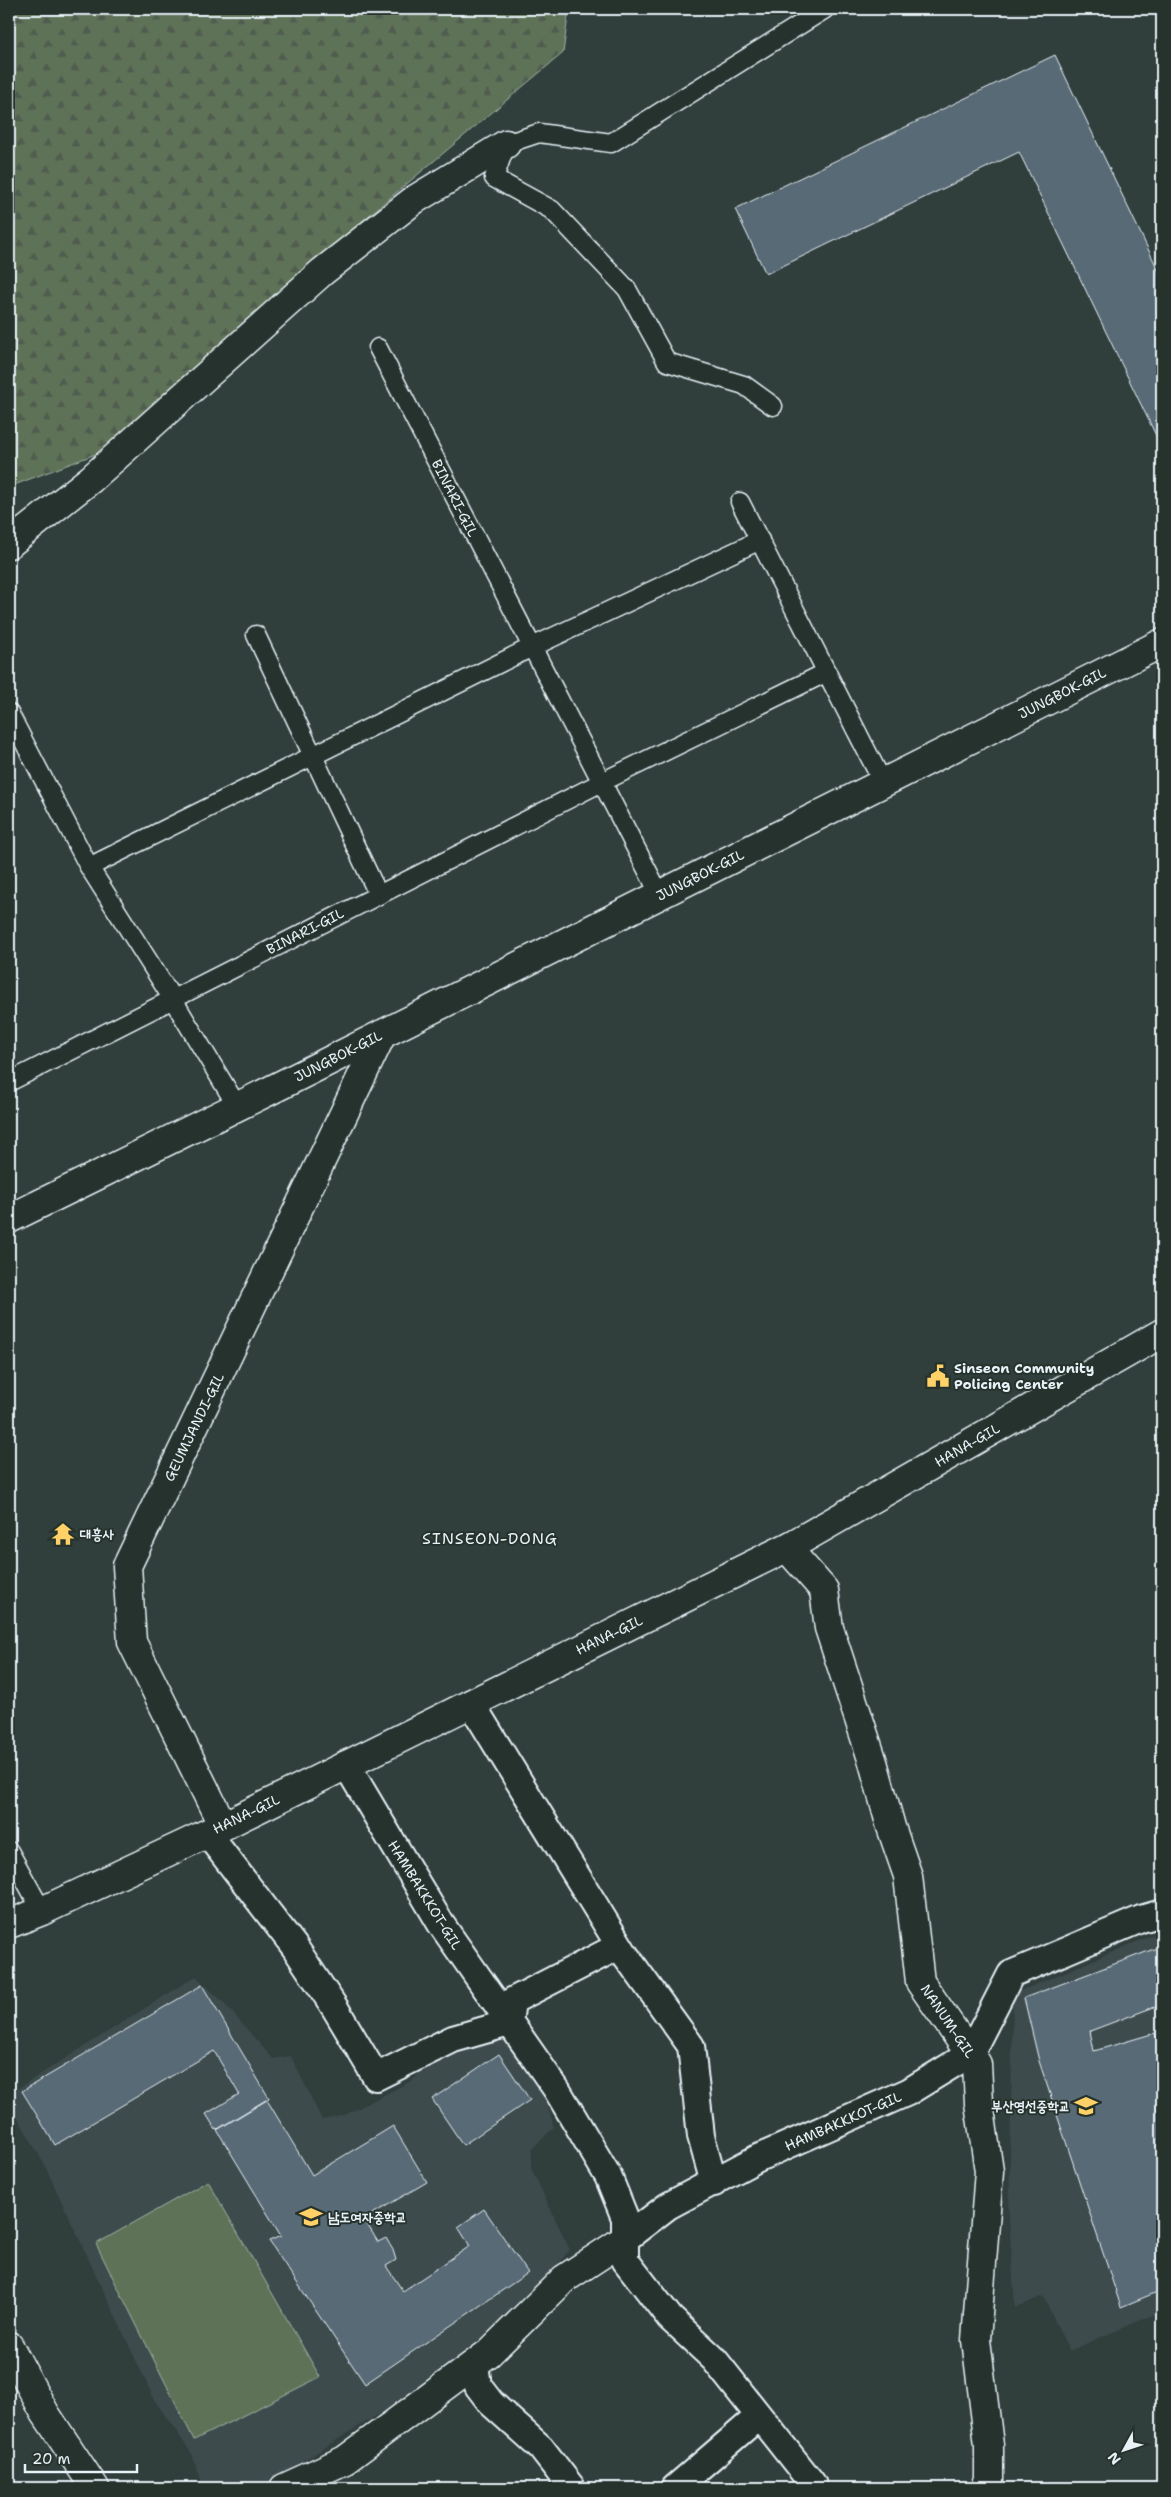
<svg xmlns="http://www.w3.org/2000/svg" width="1171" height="2497" font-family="'Shantell Sans','Poor Story',sans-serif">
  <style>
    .built { fill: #3c4b4d }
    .forest { fill: url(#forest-firs); stroke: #a2b2a7 }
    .park { fill: #5d7256; stroke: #a2b2a7 }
    .building { fill: #596a76; stroke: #e8f1f8 }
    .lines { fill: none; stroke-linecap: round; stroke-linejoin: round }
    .service-casing { stroke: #e8f1f8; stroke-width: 21 }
    .pedestrian-casing { stroke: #e8f1f8; stroke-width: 30 }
    .minor-casing { stroke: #e8f1f8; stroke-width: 31 }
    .tertiary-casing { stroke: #e8f1f8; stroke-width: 31 }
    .secondary-casing { stroke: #e8f1f8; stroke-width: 31 }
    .service { stroke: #26332d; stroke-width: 18 }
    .pedestrian { stroke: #26332d; stroke-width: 26 }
    .minor { stroke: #26332d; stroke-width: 28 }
    .tertiary { stroke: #26332d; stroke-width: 28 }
    .secondary { stroke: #26332d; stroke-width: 28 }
    .labels { text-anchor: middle; stroke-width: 4; stroke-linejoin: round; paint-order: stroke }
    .street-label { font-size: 14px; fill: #e8f1f8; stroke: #26332d }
    .poi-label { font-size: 14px; font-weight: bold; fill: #e8f1f8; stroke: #26332d; text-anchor: start }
    .quarter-label { font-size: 16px; letter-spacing: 1px; fill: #e8f1f8; stroke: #26332d }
  </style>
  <defs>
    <pattern id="forest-firs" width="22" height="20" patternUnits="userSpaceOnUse" patternTransform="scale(1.25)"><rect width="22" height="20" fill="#5d7256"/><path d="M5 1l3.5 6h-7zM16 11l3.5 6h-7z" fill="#505b4f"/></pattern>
  </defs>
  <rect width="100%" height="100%" fill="#303e3c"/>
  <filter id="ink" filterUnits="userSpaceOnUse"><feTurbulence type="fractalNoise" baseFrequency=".02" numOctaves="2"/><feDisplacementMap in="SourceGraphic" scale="10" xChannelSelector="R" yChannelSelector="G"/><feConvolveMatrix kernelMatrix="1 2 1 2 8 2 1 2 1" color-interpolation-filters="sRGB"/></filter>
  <g filter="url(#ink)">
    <path class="built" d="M 1162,1931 L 1162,2311 L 1069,2351 L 1043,2296 L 1015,2308 L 1009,2218 L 1013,1994 Z
      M 196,1976 L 223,2002 L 273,2059 L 291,2056 L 322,2120 L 345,2115 L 413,2080 L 433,2058 L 521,2014 L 554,2127 L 532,2149 L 531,2168 L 570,2250 L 485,2348 L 260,2488 L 204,2488 L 192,2454 L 155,2401 L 44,2164 L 9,2102 L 9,2094 Z"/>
    <path class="forest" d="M 9,9 L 569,9 L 563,53 L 348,233 L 140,437 L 9,487 Z"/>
    <path class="park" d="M 208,2181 L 320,2377 L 194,2440 L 96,2244 Z"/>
    <path class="building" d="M 1055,55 L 1162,278 L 1162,448 L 1019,152 L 766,274 L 735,209 Z
      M 1162,1946 L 1162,2004 L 1090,2031 L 1094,2051 L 1155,2033 L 1162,2055 L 1162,2290 L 1121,2307 L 1039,2061 L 1024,1998 Z
      M 202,1985 L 269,2098 L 216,2130 L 206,2114 L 239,2094 L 214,2051 L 55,2145 L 22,2091 Z
      M 499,2054 L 530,2100 L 463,2145 L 432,2099 Z
      M 267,2100 L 312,2175 L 393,2126 L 427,2182 L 364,2219 L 378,2242 L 386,2238 L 393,2250 L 396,2260 L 386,2266 L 403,2291 L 470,2246 L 458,2227 L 484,2209 L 528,2273 L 365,2384 L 269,2241 L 281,2236 L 217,2130 Z"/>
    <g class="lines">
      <defs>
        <path id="service" d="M 378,348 L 660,895
          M 773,406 L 744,385 L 667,362 L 627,289 L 552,210 L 494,178 L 506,144 L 539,133 L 611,143 L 825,9
          M 740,502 L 883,783
          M 256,635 L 378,894
          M 9,713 L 89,867 L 172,998 L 237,1106
          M 89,867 L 532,647 L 760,540
          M 9,1082 L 602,782 L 827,672
          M 9,1851 L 42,1911"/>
        <path id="pedestrian" d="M 471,1703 L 624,1953 L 691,2046 L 701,2136 L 714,2183
          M 346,1764 L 441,1924 L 557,2090 L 608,2176 L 625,2218 L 625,2260 L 670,2318 L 714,2359 L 812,2483 L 814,2488
          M 207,1833 L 294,1946 L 335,2008 L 376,2077 L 453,2039 L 509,2023 L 512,2001 L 619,1946
          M 625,2239 L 668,2206 L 758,2158 L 908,2092 L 970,2054 L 1011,1974 L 1141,1919 L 1162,1913
          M 475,2364 L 478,2386 L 491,2403 L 541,2448 L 572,2488
          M 675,2488 L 759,2416"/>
        <path id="minor" d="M 9,544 L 91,479 L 322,272 L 414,200 L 506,144
          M 792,1545 L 795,1557 L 824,1590 L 829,1628 L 873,1762 L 891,1827 L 908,1876 L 920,1982 L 977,2064 L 979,2103 L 989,2171 L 976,2340 L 989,2445 L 989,2480 L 986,2488
          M 284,2488 L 345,2460 L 489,2353 L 564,2279 L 625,2239"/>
        <path id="tertiary" d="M 9,1219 L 269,1091 L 1162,643
          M 223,1826 L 132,1642 L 127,1566 L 382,1034
          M 9,2346 L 45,2413 L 95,2488"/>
        <path id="secondary" d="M 9,1924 L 42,1911 L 223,1826 L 792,1545 L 1162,1333"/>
      </defs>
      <use href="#service" class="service-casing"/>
      <use href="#pedestrian" class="pedestrian-casing"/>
      <use href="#minor" class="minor-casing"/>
      <use href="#tertiary" class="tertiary-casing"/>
      <use href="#secondary" class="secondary-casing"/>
      <use href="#service" class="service"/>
      <use href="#pedestrian" class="pedestrian"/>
      <use href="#minor" class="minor"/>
      <use href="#tertiary" class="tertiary"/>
      <use href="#secondary" class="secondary"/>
    </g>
  </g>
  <defs>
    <symbol id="civic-bare" viewBox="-9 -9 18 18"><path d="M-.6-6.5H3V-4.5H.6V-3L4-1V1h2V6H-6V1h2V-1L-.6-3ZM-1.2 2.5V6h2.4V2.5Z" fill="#ffd166" stroke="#26332d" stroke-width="2.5" paint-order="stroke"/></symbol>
    <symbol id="temple-bare" viewBox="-9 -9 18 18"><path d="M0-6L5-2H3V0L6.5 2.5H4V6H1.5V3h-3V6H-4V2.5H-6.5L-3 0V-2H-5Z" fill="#ffd166" stroke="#26332d" stroke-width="2.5" paint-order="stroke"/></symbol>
    <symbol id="school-bare" viewBox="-9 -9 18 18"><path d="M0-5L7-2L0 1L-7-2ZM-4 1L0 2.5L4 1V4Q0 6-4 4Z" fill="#ffd166" stroke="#26332d" stroke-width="2.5" paint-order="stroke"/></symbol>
  </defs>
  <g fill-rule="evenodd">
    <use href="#civic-bare" x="922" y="1360" width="32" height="32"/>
    <use href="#temple-bare" x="47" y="1518" width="32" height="32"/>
    <use href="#school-bare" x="1070" y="2090" width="32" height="32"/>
    <use href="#school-bare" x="295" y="2201" width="32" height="32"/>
  </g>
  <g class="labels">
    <g class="street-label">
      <text transform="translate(455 498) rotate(63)" y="5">BINARI-GIL</text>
      <text transform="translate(1062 693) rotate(-27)" y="5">JUNGBOK-GIL</text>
      <text transform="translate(700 875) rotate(-27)" y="5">JUNGBOK-GIL</text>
      <text transform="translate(305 931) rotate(-27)" y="5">BINARI-GIL</text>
      <text transform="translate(338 1056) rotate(-27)" y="5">JUNGBOK-GIL</text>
      <text transform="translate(194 1427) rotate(-64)" y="5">GEUMJANDI-GIL</text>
      <text transform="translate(967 1445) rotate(-30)" y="5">HANA-GIL</text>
      <text transform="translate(609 1635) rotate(-26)" y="5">HANA-GIL</text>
      <text transform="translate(246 1814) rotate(-26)" y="5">HANA-GIL</text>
      <text transform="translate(425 1895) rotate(58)" y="5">HAMBAKKKOT-GIL</text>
      <text transform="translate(948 2021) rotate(56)" y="5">NANUM-GIL</text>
      <text transform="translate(843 2121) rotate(-24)" y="5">HAMBAKKKOT-GIL</text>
    </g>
    <g class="poi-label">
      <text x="954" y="1373">Sinseon Community<tspan x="954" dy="16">Policing Center</tspan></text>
      <text x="80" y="1539">대흥사</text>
      <text x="1070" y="2111" text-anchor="end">부산영선중학교</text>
      <text x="328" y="2222">남도여자중학교</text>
    </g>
    <g class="quarter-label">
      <text x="490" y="1544">SINSEON-DONG</text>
    </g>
  </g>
  <rect width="1171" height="2497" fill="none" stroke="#26332d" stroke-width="30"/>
  <rect x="15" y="15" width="1141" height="2467" fill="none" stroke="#e8f1f8" stroke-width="2" filter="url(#ink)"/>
  <g transform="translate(1124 2450) rotate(230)" stroke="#26332d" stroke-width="4" paint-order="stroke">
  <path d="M0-4L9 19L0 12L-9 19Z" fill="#e8f1f8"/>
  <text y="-8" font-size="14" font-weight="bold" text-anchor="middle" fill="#e8f1f8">N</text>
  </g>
  <path d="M25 2464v8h112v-8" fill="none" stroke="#e8f1f8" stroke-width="2.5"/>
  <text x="32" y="2464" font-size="15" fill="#e8f1f8" stroke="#26332d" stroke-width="4" paint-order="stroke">20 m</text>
</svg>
